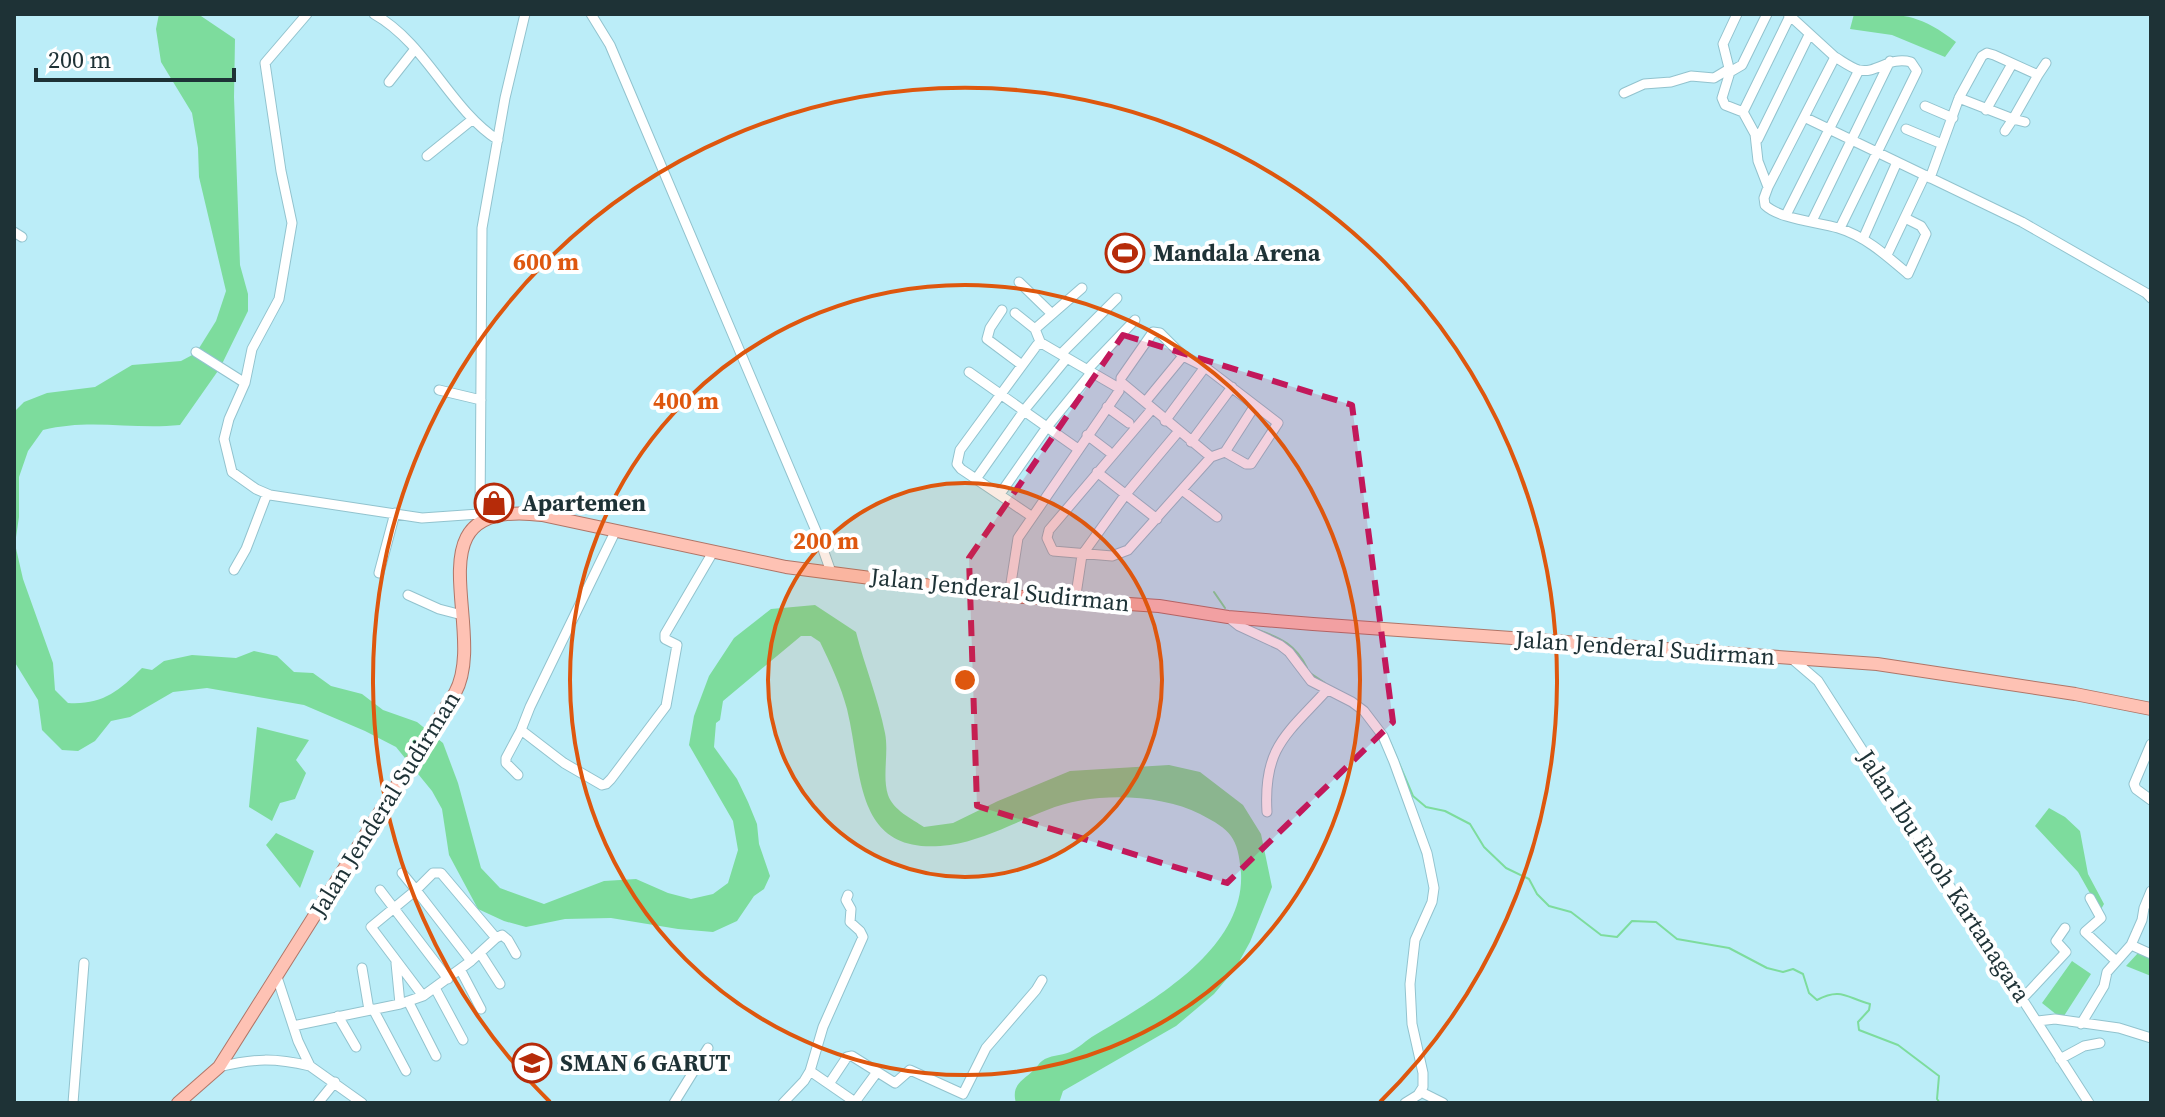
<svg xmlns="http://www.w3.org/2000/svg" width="2165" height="1117" font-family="'Source Serif 4',serif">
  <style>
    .water { fill: #7ddc9d }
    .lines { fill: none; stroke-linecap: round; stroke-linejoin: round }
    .stream { stroke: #7ddc9d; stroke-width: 2 }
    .minor-casing { stroke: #92c3ce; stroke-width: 11 }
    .major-casing { stroke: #b07567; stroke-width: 14 }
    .minor { stroke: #fff; stroke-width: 9 }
    .major { stroke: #fec2b4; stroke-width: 12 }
    .marked { fill: #c2185b; fill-opacity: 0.2; stroke: #c2185b; stroke-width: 6; stroke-dasharray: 16 10; stroke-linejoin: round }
    .ring { fill: none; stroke: #de570e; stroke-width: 4 }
    .labels { text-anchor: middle; stroke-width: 8; stroke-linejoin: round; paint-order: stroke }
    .poi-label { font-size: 24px; font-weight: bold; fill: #1e3236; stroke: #fff; text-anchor: start }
    .street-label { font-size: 24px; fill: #1e3236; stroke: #fff }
    .centre { fill: #de570e; stroke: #fff; stroke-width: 4 }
    .ring-label { font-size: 24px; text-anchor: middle; font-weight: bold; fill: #de570e; stroke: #fff; stroke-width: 8; stroke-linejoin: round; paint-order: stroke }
  </style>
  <rect width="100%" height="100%" fill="#bbedf8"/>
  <path class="water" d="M 159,14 L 198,14 L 235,39 L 234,97 L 240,265 L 248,294 L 248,311 L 220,368 L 180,425 C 132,430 91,418 43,430 L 28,451 L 19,477 L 19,517 L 15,544 L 23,579 L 53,663 L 55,690 L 68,703 C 102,705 118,692 142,668 L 152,670 L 164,661 L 192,655 L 236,658 L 254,651 L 277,656 L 294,672 L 313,673 L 331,686 L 362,694 L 383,710 L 417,722 L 443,743 L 458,783 L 481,868 L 500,888 L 544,904 L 604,881 L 636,879 L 668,893 L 691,899 L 713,894 L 728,883 L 738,850 L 733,821 L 689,745 L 694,716 L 709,676 L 734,638 L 771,609 L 815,605 L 856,632 C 865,667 878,698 885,733 C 889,753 882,776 888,795 C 893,810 912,819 924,827 L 953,823 L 998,801 L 1070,771 L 1169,765 L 1200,772 L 1243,805 L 1261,834 L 1272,887 L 1250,942 L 1235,969 L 1214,994 L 1176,1026 L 1063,1091 L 1059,1103 L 1016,1103 C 1011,1085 1022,1081 1034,1070 C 1037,1067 1039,1063 1042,1061 C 1049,1055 1061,1056 1070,1052 C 1079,1048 1086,1040 1095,1035 C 1151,1002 1245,949 1241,873 C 1238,837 1231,830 1200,814 C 1158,793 1090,792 1047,810 C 1016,822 983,840 950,845 C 853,858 863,774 847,709 C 841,686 830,663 820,642 L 811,636 L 801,636 L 723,701 L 720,720 L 716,723 L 714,747 L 737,779 L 748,802 L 757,824 L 759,844 L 770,876 L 764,889 L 754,896 L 737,921 L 713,932 L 678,929 L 611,918 L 565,919 L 526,927 L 504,921 L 478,909 L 449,855 L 442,809 L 432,791 L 396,747 L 365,731 L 304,705 L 207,688 L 173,692 L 130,717 L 111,721 L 95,741 L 78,751 L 62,750 L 42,730 L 38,700 L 14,661 L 14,412 L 24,402 L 47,393 L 95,387 L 132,365 L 181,361 L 196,353 L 216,321 L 226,291 L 199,177 L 198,148 L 192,113 L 161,62 L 156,29 Z
    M 1854,14 C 1901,14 1917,12 1956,42 L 1945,57 L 1892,35 L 1850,29 Z
    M 257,727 L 309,740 L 296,760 L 306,773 L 295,799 L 280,803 L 272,821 L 249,807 Z
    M 2049,808 L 2065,817 L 2080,831 L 2088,874 L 2104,904 L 2100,911 L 2078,872 L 2035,826 Z
    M 276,833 L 314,851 L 300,888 L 266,845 Z
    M 2138,953 L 2151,957 L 2151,976 L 2126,966 Z
    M 2072,961 L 2091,974 L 2062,1019 L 2042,1003 Z"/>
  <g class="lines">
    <path class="stream" d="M 1214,592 L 1225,608
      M 1258,630 C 1281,638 1296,645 1307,668
      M 1310,673 L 1325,683
      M 1390,742 L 1413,796 L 1426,807 L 1445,811 L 1470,824 L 1484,847 L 1506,868 L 1529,879 L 1537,894 L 1549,906 L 1571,912 L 1601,935 L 1617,937 L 1632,921 L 1656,922 L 1677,939 L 1729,948 L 1767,968 L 1783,972 L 1793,969 L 1803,974 L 1809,993 L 1817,1000 C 1841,987 1847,998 1870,1004 L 1869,1010 L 1858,1022 L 1859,1030 L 1898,1045 L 1939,1076 L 1937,1099 L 1940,1103"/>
    <defs>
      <path id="minor" d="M 307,14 L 265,63 L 281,171 L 292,223 L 279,299 L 252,349 L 245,383 L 229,419 L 224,439 L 232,472 L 256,489 L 270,495 L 422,518 L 479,514
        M 374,14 C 427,44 449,108 498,140
        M 591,14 L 610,45 L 819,538 L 831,572
        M 1737,14 L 1723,44 L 1730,72 L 1722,98 L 1725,105 L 1743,112 L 1755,134 L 1758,161 L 1768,187
        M 1788,14 L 1835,57 L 1768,187 L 1764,198 L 1765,205 C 1779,219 1818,222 1838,228 C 1865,236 1887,256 1908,274 L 1926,234 L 1921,226 L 1905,218
        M 1835,57 C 1842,61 1851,68 1859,70 C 1877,74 1889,56 1911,62 L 1917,71 L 1840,228
        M 1730,72 L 1742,65 L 1767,14
        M 2038,75 L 2046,63
        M 389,82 L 415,49
        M 1624,93 L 1644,84 L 1671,82 L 1691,76 L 1714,78 L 1729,69
        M 1925,106 L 1953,118
        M 1986,110 L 2012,64
        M 1743,112 L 1790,16
        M 1806,118 L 2022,222 L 2146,293 L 2151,298
        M 1906,129 L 1942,144
        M 2005,131 L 2013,119 L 2025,122
        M 1758,139 L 1809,35
        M 427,156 L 473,119
        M 1930,178 L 1959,98 L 1982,56 L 1987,53 L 1994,55 L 2038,75 L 2013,119 L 1959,98
        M 1786,215 L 1859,70
        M 1812,221 L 1890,61
        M 14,232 L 22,237
        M 1863,239 L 1897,162
        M 1887,255 L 1925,175
        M 1019,282 L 1051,313
        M 1002,310 L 990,328 L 987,339 L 1022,365
        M 1015,313 L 1035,329 L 1041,344
        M 1035,329 L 1082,288
        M 196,352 L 245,383
        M 1061,354 L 1117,298
        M 1087,370 L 1135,320
        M 969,372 L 1078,449
        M 439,390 L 481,400
        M 1146,401 L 1183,356
        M 1107,407 L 1129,423
        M 1152,409 L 1049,530 L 1047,538 L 1053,551 L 1112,556 L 1128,550 L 1211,457 L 1225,452 L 1254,407
        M 1165,421 L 1205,367
        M 1087,435 L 1108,451
        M 1191,442 L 1232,387
        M 1211,457 L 1121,382 L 1121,378 L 1153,332 L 1160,333 L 1183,356 L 1205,367 L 1278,423 L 1251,464 L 1246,464 L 1225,452
        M 1097,472 L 1157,519
        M 976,479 L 1026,408 L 1067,358 L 1043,344 L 1037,345 L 960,450 L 957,464 L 961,469 L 1031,516
        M 1182,490 L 1217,517
        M 1000,494 L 1047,427 L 1091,373
        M 480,518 L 482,228 L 505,98 L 525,14
        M 615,532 L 530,707 L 521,730 L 564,763 L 602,785 L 606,784 L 611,779 L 666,706 L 677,645 L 665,639 L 665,634 L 713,552
        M 234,570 L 246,549 L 267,494
        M 379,573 L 395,513
        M 408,595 L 439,609 L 462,615
        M 1009,596 L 1018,538 L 1119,391 L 1117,387 L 1067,358
        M 1075,601 L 1082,555 L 1126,494 L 1178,432
        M 1229,618 L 1239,626 L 1280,645 L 1289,652 L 1311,681 L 1352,702 L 1364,711 L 1383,736 L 1394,762 L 1427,853 L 1434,888 L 1432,902 L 1415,940 L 1410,984 L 1412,1024 L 1423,1073 L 1423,1087 L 1418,1095 L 1405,1103
        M 1790,657 L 1818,681 L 2089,1103
        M 2151,744 L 2134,784 L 2136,789 L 2151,800
        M 518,775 L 506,763 L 506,758 L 521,730
        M 1267,812 C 1263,747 1287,734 1327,690
        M 402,873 L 416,890 L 433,873 L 441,873 L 496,938 L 471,961
        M 380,890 L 448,979
        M 2090,898 L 2101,918 L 2085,932 L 2116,961
        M 496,938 L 502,935 L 508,940 L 516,954
        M 2131,945 L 2151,954
        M 480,953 L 500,984
        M 396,963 L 400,1004
        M 362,968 L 369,1010
        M 460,969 L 481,1009
        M 277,977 L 298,1041 L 310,1066 L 362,1103
        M 435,988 L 463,1040
        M 2023,998 L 2066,952 L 2056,941 L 2065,928
        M 408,1001 L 436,1056
        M 373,1009 L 406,1071
        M 338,1016 L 356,1047
        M 2038,1021 L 2055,1019 L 2119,1028 L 2151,1038
        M 2081,1024 L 2104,986 L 2107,972 L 2131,945 L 2142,920 L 2144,908 L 2151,891
        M 293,1026 L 400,1004 L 423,996 L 471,961 L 416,890 L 371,927 L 423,996
        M 2060,1059 L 2084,1046 L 2100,1043
        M 219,1067 C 254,1058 275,1058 310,1066
        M 810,1071 L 855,1102 L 877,1072
        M 829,1084 L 847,1057 L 852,1056 L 895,1083 L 910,1070 L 963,1094 L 986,1048 L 1036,990 L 1042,980
        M 1421,1092 L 1443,1103
        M 73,1103 L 84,963
        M 318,1103 L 335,1082
        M 674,1103 L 708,1048
        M 783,1103 L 804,1081 L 810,1071 L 823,1027 L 863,937 L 860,931 L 850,922 L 851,909 L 846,900 L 848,895"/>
      <path id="major" d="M 178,1103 L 219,1067 L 455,693 C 490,629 404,497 542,515 L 786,567 L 1009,596 L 1159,606 L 1228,617 L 1313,624 L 1877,664 L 2075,694 L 2151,709"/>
    </defs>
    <use href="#minor" class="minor-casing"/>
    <use href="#major" class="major-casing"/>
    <use href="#minor" class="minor"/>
    <use href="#major" class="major"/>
  </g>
  <path class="marked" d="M 1123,335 L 1352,405 L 1393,722 L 1227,883 L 977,806 L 969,558 Z"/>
  <circle cx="965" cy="680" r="197" fill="#de570e" fill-opacity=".12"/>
  <g class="ring">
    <circle cx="965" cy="680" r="197"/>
    <circle cx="965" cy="680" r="395"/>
    <path d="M550 1102A592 592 0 1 1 1380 1102"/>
  </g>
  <defs>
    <symbol id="stadium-ring" viewBox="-11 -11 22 22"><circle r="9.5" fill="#fff" stroke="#b62b09" stroke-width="1.5"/><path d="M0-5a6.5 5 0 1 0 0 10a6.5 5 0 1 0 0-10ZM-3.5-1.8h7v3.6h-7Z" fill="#b62b09"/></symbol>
    <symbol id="shop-ring" viewBox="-11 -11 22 22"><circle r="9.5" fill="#fff" stroke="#b62b09" stroke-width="1.5"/><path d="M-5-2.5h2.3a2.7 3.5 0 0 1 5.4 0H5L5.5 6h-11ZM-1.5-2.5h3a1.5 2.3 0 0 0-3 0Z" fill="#b62b09"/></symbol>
    <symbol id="school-ring" viewBox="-11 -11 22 22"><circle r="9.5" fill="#fff" stroke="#b62b09" stroke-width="1.5"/><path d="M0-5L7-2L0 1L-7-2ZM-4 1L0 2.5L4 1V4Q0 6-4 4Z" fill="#b62b09"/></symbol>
  </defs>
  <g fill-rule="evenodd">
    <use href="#stadium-ring" x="1103" y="231" width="44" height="44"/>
    <use href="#shop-ring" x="472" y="481" width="44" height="44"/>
    <use href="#school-ring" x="510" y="1041" width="44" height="44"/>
  </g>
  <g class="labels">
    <g class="poi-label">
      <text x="1153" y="261">Mandala Arena</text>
      <text x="522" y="511">Apartemen</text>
      <text x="560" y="1071">SMAN 6 GARUT</text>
    </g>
    <g class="street-label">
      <text transform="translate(1000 590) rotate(6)" y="8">Jalan Jenderal Sudirman</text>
      <text transform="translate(1645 648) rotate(4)" y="8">Jalan Jenderal Sudirman</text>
      <text transform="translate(385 804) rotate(-58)" y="8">Jalan Jenderal Sudirman</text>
      <text transform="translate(1944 876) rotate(57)" y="8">Jalan Ibu Enoh Kartanagara</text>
    </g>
  </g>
  <circle cx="965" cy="680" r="12" class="centre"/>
  <g class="ring-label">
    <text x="546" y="270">600 m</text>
    <text x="686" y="409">400 m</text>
    <text x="826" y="549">200 m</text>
  </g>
  <rect width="2165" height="1117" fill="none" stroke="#1e3236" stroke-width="32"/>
  <path d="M36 68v12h198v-12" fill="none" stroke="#1e3236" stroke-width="4"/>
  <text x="48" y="68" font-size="24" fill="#1e3236" stroke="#ffffff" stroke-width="6" paint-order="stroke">200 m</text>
</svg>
